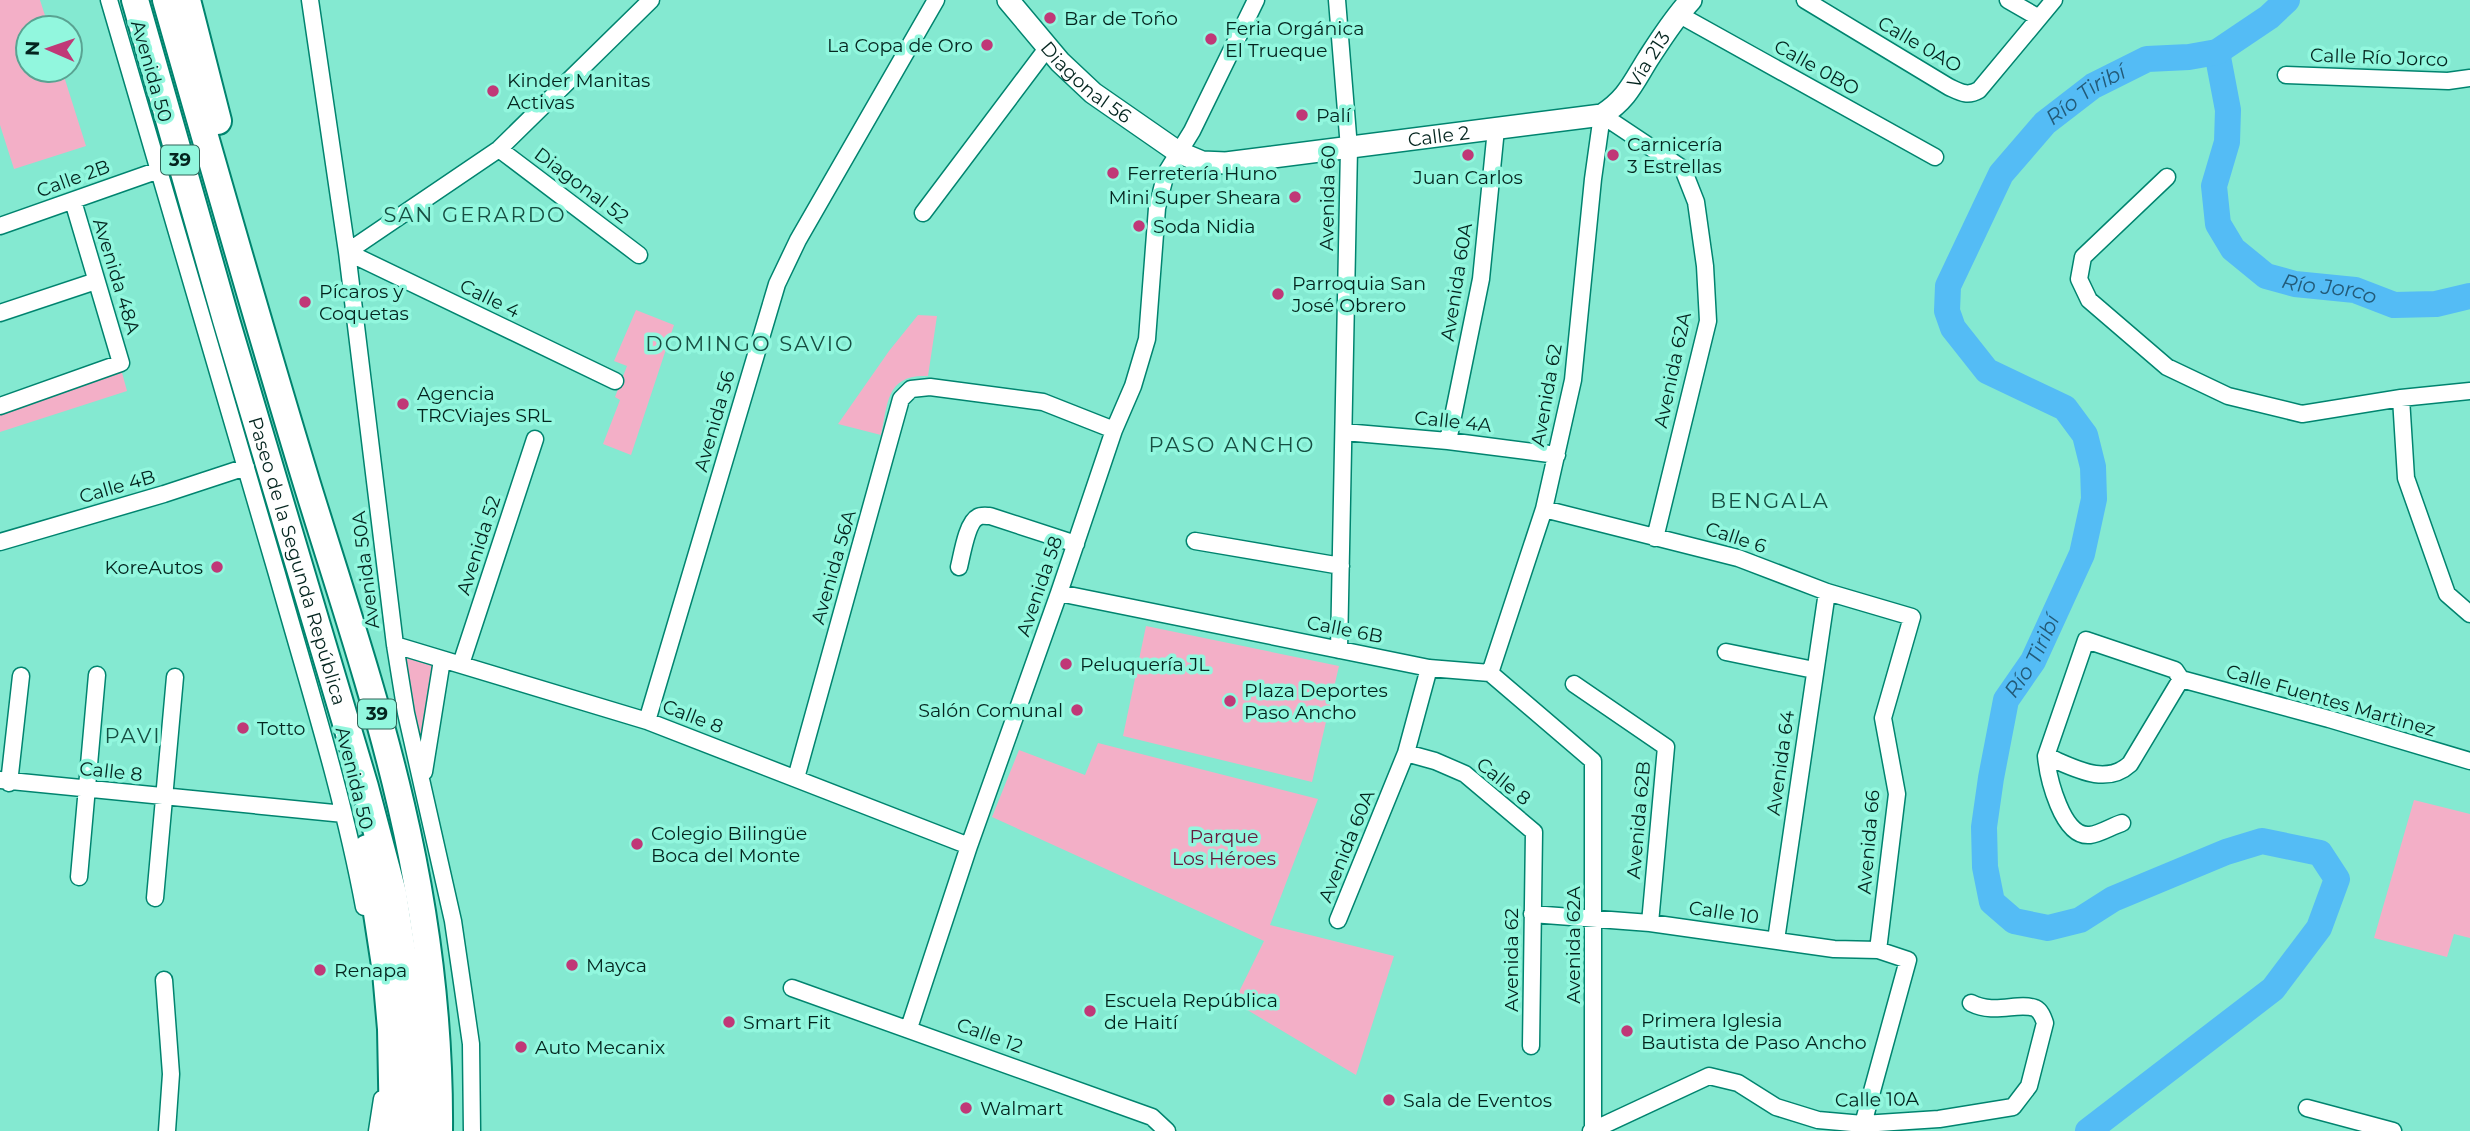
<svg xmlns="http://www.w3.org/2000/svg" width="2470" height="1131" font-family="Montserrat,sans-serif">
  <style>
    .green { fill: #f3afc7 }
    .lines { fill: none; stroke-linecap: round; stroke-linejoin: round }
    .river { stroke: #54bcf5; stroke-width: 26 }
    .minor-casing { stroke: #00846f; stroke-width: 19 }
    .secondary-casing { stroke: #00846f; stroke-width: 24 }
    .trunk-casing { stroke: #00846f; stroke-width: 30 }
    .minor { stroke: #fff; stroke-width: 16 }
    .secondary { stroke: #fff; stroke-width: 21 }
    .trunk { stroke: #fff; stroke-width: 26 }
    .poi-dot { fill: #c03877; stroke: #92f7de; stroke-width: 2.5 }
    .labels { text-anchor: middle; stroke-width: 7; stroke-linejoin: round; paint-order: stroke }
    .shield { fill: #92f7de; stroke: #2f6458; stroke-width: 2 }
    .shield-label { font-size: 18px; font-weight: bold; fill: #04251f }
    .poi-label { font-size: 19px; fill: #04251f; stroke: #92f7de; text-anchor: start }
    .street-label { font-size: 19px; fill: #04251f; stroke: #92f7de }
    .park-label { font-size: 19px; fill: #65193c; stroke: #92f7de }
    .water-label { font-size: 21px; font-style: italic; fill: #235a78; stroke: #92f7de }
    .neighbourhood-label { font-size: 21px; letter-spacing: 2px; fill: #174f43; stroke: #92f7de }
  </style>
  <rect width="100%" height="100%" fill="#84e9d1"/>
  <path class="green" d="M 0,0 L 40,0 L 49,28 L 28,28 L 28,70 L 62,70 L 86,146 L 14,169 L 0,125 Z
    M 636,310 L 674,325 L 631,455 L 603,444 L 620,400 L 615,397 L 627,366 L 614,361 Z
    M 918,315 L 937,316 L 928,376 C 886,374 888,403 881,435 L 838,424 L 889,351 Z
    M 121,369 L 127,391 L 0,432 L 0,406 Z
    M 1146,626 L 1339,666 L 1312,782 L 1123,736 Z
    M 404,657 L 433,666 L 419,750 Z
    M 1098,743 L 1318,799 L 1270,925 L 1394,956 L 1356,1075 L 1234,1002 L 1264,941 L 992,817 L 1019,750 L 1085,775 Z
    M 2414,800 L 2470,814 L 2470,938 L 2454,934 L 2447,957 L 2374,938 Z"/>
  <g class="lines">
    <g class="river">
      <path id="s1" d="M 2217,52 L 2228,110 L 2227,142 L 2214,186 L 2218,224 L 2233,249 L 2266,276 L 2295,284 L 2355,290 L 2394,305 L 2436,304 L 2470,296"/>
      <path id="s2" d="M 2088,1131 L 2273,989 L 2319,928 L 2337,879 L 2320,853 L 2262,841 L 2226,852 L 2113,899 L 2080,920 L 2048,928 L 2014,921 L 1992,902 L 1985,867 L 1984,827 L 1991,778 L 2006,700 L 2033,661 L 2082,554 L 2094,499 L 2093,467 L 2085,435 L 2065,408 L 1987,371 L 1953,328 L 1947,311 L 1948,286 L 2001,174 L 2045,123 L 2093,86 L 2147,59 L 2189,57 L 2217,52 L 2269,17 L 2287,0"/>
    </g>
    <defs>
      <path id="minor" d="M 109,0 C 165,191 222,382 277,574 C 308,684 343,794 364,907
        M 310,0 L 347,252 L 395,645 L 406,713 L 453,921 L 464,996 L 471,1044 L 472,1131
        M 1337,0 L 1349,148 L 1339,650
        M 1805,0 L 1949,87 C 1960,92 1967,97 1979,90 L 2054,0
        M 2008,0 L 2039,18
        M 1678,14 L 1935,157
        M 2286,75 L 2448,81 L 2470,78
        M 499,149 L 639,255
        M 2167,177 L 2083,257 L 2079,279 L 2089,300 L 2167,367 L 2228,396 L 2302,414 L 2401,398 L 2470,391
        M 923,213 L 1048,47
        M 0,226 L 159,170
        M 347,252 L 499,149 L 651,0
        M 347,252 L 615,381
        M 0,313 L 96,281
        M 2401,398 L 2406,478 L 2447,594 L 2470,614
        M 0,406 L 121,363 L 73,201
        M 1344,432 L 1448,441 L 1557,455
        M 1448,441 L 1481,279 L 1496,129
        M 1544,509 L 1738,558 L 1827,592 L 1912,617 L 1883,718 L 1897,794 L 1878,950
        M 1195,541 L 1341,566
        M 0,542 L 164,494 L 246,467
        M 959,567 C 962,555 967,522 978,517 C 981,515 987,516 990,516 L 1076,544
        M 1059,593 L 1429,668 L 1490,673 L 1593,761 L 1593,1129
        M 395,645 L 647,721 L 969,846
        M 1726,652 L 1814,670
        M 461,664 L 535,439
        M 1490,673 L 1544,509 L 1573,380 L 1593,179 L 1602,115 L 1683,169 L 1696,202 L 1705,266 L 1708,321 L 1655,538
        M 2181,679 L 2130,764 C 2105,787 2073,767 2046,756 L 2086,640 L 2175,670 L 2181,679 L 2329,719 L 2470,761
        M 1574,684 L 1666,747 L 1650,923
        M 647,721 L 777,284 L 798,240 L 936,0
        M 1406,753 L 1435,761 L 1465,774 L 1534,832 L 1531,1046
        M 2046,756 C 2048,777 2062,838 2090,835 C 2100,834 2112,826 2122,823
        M 424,772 L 442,660
        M 796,778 L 901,399 L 911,389 L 930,387 L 1043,402 L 1114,430
        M 0,780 L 344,814
        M 9,783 L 21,676
        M 79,877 L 97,675
        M 155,898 L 175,677
        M 1532,914 L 1650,923 L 1834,949 L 1878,950 L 1908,960 L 1863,1124
        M 1338,920 L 1406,753 L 1429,668
        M 1776,940 L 1827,592
        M 164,980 L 171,1074 L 167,1131
        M 792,988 L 1152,1117 L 1167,1131
        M 909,1028 L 969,846 L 1059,593 L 1114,430 L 1133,386 L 1147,339 L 1157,208 L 1166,173 L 1192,131 L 1256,0
        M 2307,1108 L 2393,1131
        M 377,1131 L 382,1099
        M 1591,1131 L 1709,1076 L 1738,1083 L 1776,1107 L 1818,1120 L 1863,1124 L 1939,1119 L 2013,1107 L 2029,1086 L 2045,1023 C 2043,1017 2041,1011 2035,1008 C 2017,1002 1995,1015 1971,1003"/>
      <g id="secondary">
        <path id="s3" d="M 1008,0 L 1060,62 L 1093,93 L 1178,152 L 1202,162 L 1226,163 L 1602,115 C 1627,99 1633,83 1648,59 C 1661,39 1674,18 1691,0"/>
      </g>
      <g id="trunk">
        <path id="s4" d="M 135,0 L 226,320 L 365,787 L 393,893 L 413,1020 L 416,1131"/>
        <path d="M 166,0 C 212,162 258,323 307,484 C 340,591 376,697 401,805 C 426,912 440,1021 439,1131"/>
        <path d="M 187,0 L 218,121"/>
        <path d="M 367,848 L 386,972 L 391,1029 L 393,1131"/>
      </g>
    </defs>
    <use href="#minor" class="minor-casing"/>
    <use href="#secondary" class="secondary-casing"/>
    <use href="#trunk" class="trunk-casing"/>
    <use href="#minor" class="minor"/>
    <use href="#secondary" class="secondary"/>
    <use href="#trunk" class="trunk"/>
  </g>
  <g class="poi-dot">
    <circle cx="1050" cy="18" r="7"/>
    <circle cx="1211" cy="39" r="7"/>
    <circle cx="987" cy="45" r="7"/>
    <circle cx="493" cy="91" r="7"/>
    <circle cx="1302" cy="115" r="7"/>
    <circle cx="1468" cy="155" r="7"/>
    <circle cx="1613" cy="155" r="7"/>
    <circle cx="1113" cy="173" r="7"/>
    <circle cx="1295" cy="197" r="7"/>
    <circle cx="1139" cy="226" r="7"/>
    <circle cx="1278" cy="294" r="7"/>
    <circle cx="305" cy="302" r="7"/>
    <circle cx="403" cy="404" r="7"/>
    <circle cx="217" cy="567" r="7"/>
    <circle cx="1066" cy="664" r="7"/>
    <circle cx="1230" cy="701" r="7"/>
    <circle cx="1077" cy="710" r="7"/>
    <circle cx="243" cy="728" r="7"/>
    <circle cx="637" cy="844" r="7"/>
    <circle cx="572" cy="965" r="7"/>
    <circle cx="320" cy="970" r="7"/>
    <circle cx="1090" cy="1011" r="7"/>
    <circle cx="729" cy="1022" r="7"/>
    <circle cx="1627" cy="1031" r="7"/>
    <circle cx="521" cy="1047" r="7"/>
    <circle cx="1389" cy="1100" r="7"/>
    <circle cx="966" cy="1108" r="7"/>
  </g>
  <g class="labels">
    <g class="shield">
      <rect x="161" y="145.5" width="38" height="29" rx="5"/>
      <rect x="358" y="699.5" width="38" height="29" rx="5"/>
    </g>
    <g class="shield-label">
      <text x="180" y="166">39</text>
      <text x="377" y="720">39</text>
    </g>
    <g class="poi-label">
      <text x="1064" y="25">Bar de Toño</text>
      <text x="1225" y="35">Feria Orgánica<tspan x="1225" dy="22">El Trueque</tspan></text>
      <text x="973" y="52" text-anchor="end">La Copa de Oro</text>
      <text x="507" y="87">Kinder Manitas<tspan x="507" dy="22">Activas</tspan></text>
      <text x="1316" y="122">Palí</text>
      <text x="1627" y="151">Carnicería<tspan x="1627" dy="22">3 Estrellas</tspan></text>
      <text x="1127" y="180">Ferretería Huno</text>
      <text x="1468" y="184" text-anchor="middle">Juan Carlos</text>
      <text x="1281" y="204" text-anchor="end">Mini Super Sheara</text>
      <text x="1153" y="233">Soda Nidia</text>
      <text x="1292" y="290">Parroquia San<tspan x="1292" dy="22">José Obrero</tspan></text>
      <text x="319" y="298">Pícaros y<tspan x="319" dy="22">Coquetas</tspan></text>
      <text x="417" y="400">Agencia<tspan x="417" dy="22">TRCViajes SRL</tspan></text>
      <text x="203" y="574" text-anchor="end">KoreAutos</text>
      <text x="1080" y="671">Peluquería JL</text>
      <text x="1244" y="697">Plaza Deportes<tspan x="1244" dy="22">Paso Ancho</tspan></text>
      <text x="1063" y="717" text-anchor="end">Salón Comunal</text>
      <text x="257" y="735">Totto</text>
      <text x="651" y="840">Colegio Bilingüe<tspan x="651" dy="22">Boca del Monte</tspan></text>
      <text x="586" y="972">Mayca</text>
      <text x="334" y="977">Renapa</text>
      <text x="1104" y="1007">Escuela República<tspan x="1104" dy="22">de Haití</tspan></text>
      <text x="1641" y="1027">Primera Iglesia<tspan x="1641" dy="22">Bautista de Paso Ancho</tspan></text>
      <text x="743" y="1029">Smart Fit</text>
      <text x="535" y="1054">Auto Mecanix</text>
      <text x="1403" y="1107">Sala de Eventos</text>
      <text x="980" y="1115">Walmart</text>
    </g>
    <g class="street-label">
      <text transform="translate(1920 44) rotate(30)" y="7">Calle 0AO</text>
      <text transform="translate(2379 57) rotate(2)" y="7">Calle Río Jorco</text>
      <text dy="7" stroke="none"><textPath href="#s3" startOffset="732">Vía 213</textPath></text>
      <text transform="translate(1817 67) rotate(29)" y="7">Calle 0BO</text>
      <text transform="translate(152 71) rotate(74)" y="7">Avenida 50</text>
      <text dy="7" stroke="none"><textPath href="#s3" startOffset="114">Diagonal 56</textPath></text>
      <text dy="7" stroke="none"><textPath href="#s3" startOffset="494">Calle 2</textPath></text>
      <text transform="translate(73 178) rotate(-20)" y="7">Calle 2B</text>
      <text transform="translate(582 185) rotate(37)" y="7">Diagonal 52</text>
      <text transform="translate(1327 198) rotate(-89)" y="7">Avenida 60</text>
      <text transform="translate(117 276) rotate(73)" y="7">Avenida 48A</text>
      <text transform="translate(1456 282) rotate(-81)" y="7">Avenida 60A</text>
      <text transform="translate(490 298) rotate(26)" y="7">Calle 4</text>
      <text transform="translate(1672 370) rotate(-78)" y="7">Avenida 62A</text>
      <text transform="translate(1546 395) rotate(-80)" y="7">Avenida 62</text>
      <text transform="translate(714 421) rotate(-74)" y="7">Avenida 56</text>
      <text transform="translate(1453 421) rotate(6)" y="7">Calle 4A</text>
      <text transform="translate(117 486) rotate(-16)" y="7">Calle 4B</text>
      <text transform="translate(1736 537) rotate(18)" y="7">Calle 6</text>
      <text transform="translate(478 545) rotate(-72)" y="7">Avenida 52</text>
      <text dy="7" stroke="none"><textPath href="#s4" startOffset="584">Paseo de la Segunda República</textPath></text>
      <text transform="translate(833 567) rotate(-74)" y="7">Avenida 56A</text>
      <text transform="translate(365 570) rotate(-97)" y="7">Avenida 50A</text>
      <text transform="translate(1039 586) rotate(-71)" y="7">Avenida 58</text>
      <text transform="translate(1345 629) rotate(11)" y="7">Calle 6B</text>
      <text transform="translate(2331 700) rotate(16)" y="7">Calle Fuentes Martìnez</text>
      <text transform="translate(693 716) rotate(21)" y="7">Calle 8</text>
      <text transform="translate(1780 763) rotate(-82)" y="7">Avenida 64</text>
      <text transform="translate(111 771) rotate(6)" y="7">Calle 8</text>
      <text transform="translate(355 778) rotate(76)" y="7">Avenida 50</text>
      <text transform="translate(1504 781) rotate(39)" y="7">Calle 8</text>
      <text transform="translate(1638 820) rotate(-85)" y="7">Avenida 62B</text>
      <text transform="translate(1868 842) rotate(-85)" y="7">Avenida 66</text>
      <text transform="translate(1346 846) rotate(-68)" y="7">Avenida 60A</text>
      <text transform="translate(1724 912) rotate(8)" y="7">Calle 10</text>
      <text transform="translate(1573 945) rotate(-90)" y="7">Avenida 62A</text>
      <text transform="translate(1511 960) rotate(-90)" y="7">Avenida 62</text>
      <text transform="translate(990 1035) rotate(20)" y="7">Calle 12</text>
      <text transform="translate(1877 1099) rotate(-1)" y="7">Calle 10A</text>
    </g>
    <g class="park-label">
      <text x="1224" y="843">Parque<tspan x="1224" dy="22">Los Héroes</tspan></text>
    </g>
    <g class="water-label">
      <text dy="7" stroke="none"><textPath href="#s2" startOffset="1698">Río Tiribí</textPath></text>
      <text dy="7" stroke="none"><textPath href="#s1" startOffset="312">Río Jorco</textPath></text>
      <text dy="7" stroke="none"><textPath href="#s2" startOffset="1004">Río Tiribí</textPath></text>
    </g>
    <g class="neighbourhood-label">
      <text x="475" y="222">SAN GERARDO</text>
      <text x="750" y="351">DOMINGO SAVIO</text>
      <text x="1232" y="452">PASO ANCHO</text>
      <text x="1770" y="508">BENGALA</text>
      <text x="133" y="743">PAVI</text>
    </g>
  </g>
  <g transform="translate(49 49) rotate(272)"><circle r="33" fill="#92f7de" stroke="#59a392" stroke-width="2"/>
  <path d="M0-5L12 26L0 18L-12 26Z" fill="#c03877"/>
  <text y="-10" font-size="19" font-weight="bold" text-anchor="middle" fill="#04251f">N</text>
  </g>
</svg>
